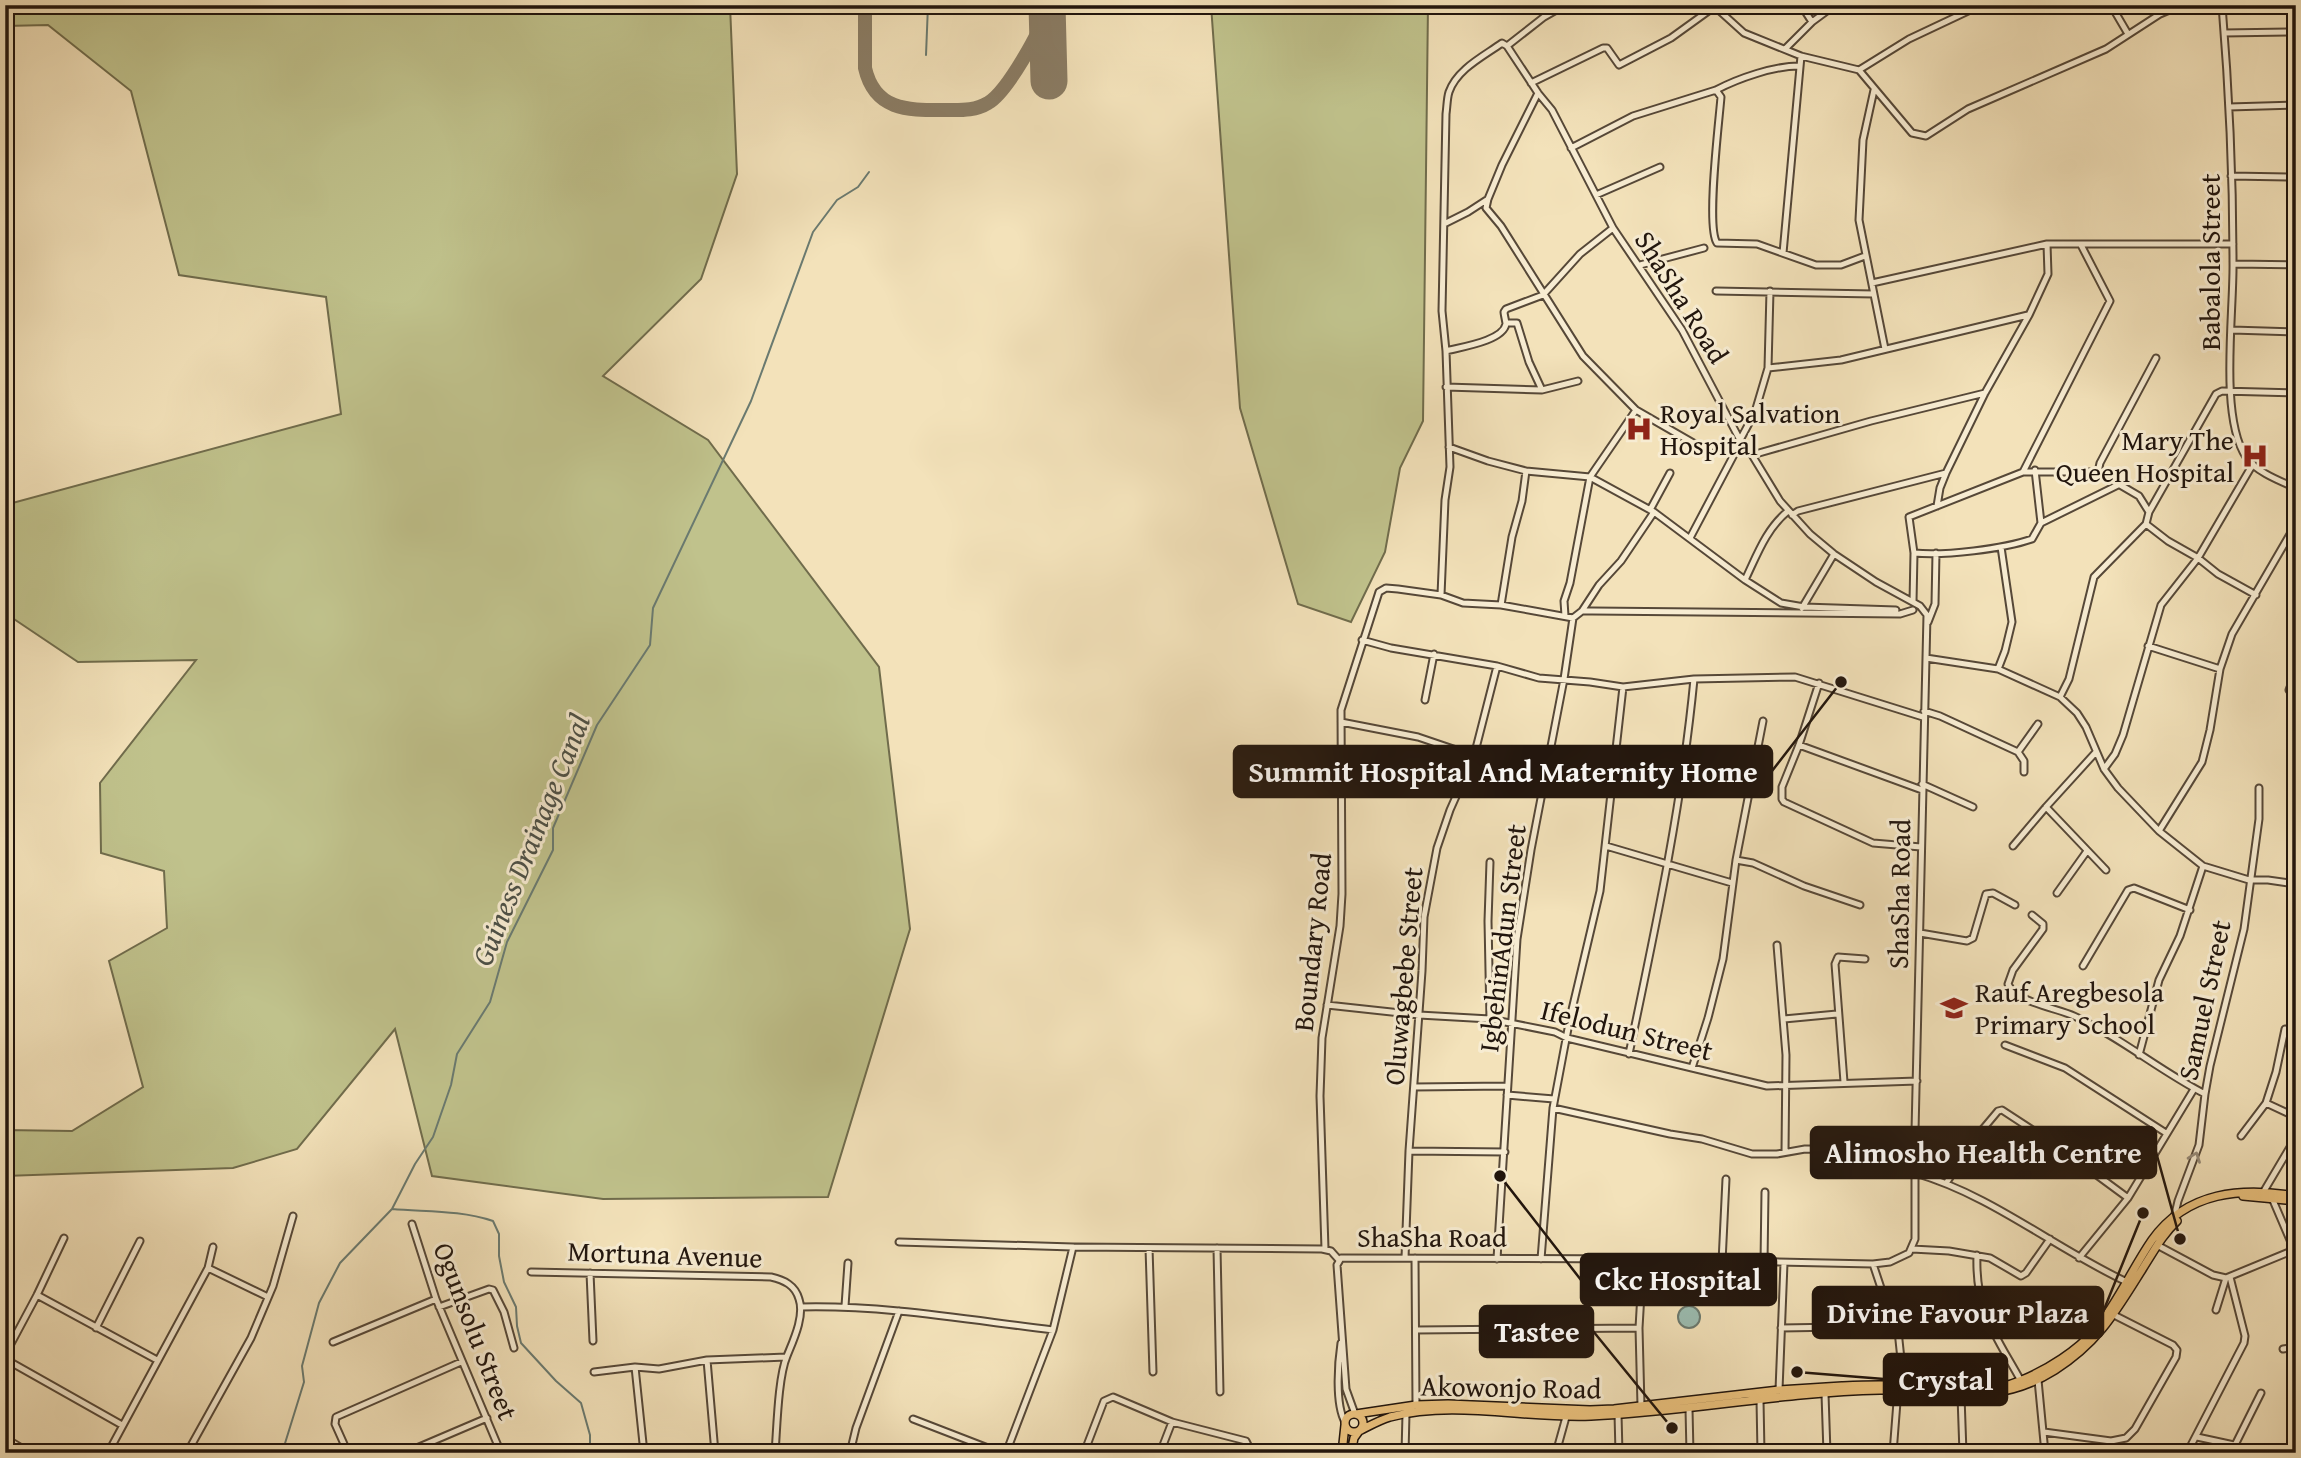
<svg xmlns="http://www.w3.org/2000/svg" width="2301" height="1458" font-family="'Gentium Book Plus',serif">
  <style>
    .green { fill: #c0c28c; stroke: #706c4c; stroke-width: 2 }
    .water { fill: #9bbdb2; stroke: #6a7a70; stroke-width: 2 }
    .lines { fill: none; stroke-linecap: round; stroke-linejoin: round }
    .stream { stroke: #6a7a70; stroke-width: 2 }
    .taxiway { stroke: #8a7c64; stroke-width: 14 }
    .runway { stroke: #8a7c64; stroke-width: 37 }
    .minor-casing { stroke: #564838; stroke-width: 9 }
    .major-casing { stroke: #21150d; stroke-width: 10 }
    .minor { stroke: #f7ecd2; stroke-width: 5 }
    .major { stroke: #eac17d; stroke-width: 7 }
    .oneway { stroke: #978b79 }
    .labels { text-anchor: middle; stroke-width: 6; stroke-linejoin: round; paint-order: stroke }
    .street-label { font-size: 28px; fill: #21150d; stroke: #f7ecd2 }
    .poi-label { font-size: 28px; fill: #21150d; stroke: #f7ecd2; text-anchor: start }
    .water-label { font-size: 30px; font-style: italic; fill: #4c5047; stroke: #f7ecd2 }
    .leader { fill: none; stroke: #21150d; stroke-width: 2.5 }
    .callout-dot { fill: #21150d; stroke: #f7ecd2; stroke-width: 2.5 }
    .callout { fill: #21150d; stroke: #21150d; stroke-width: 2.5 }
    .callout-label { font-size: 30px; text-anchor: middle; font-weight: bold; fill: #fff }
  </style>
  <rect width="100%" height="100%" fill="#f3e2ba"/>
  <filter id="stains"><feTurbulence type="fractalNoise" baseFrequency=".00286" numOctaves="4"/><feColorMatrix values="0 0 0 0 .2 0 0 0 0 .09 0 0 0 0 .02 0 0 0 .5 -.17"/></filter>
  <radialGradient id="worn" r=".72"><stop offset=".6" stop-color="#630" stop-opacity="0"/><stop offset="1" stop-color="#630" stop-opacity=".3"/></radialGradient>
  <path class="green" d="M 5,5 L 730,5 L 737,174 L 701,279 L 603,376 L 708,440 L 879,667 L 910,929 L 828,1197 L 603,1199 L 432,1176 L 395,1029 L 297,1149 L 233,1168 L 5,1176 L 5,1130 L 72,1131 L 143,1087 L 109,961 L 167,928 L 164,871 L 101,853 L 100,783 L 196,660 L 78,662 L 5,613 L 5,505 L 341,414 L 326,297 L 179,275 L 131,91 L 48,25 L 5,26 Z
    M 1211,5 L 1428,5 L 1423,421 L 1400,468 L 1385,552 L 1351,622 L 1298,604 L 1240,408 Z"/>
  <path class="water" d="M1678 1317a11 11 0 1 1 22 0a11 11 0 1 1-22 0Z"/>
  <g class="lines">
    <path class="stream" d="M 926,55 L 928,5
      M 392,1209 C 427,1212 460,1210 493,1221 L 499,1234 L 499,1256 L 504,1282 L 516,1307 L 517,1326 L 521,1343 L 556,1381 L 581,1403 L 590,1435 L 590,1453
      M 282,1453 L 304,1382 L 302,1366 L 319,1303 L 340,1263 L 392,1209 L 415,1164 L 433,1137 L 451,1085 L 457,1054 L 490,1002 L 507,942 L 553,850 L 553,828 L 597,725 L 650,645 L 653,608 L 751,401 L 813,232 L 837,200 L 858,187 L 869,172"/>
    <path class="taxiway" d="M 865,5 L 865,68 C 875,112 910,110 946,110 C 961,110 975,111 988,103 C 1007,92 1042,30 1047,8"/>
    <path class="runway" d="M 1047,5 L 1049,81"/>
    <defs>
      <path id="minor" d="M 1713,5 L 1744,33 L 1801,56 L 1859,70 L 1912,133 L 1926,136 L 1968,109 L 2106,49 L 2160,14 L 2181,5
        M 1801,5 L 1812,22
        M 2111,5 L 2128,34
        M 2222,5 C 2229,90 2233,176 2233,262 C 2234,311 2219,417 2246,457 C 2256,472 2280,481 2296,488
        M 2224,33 L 2296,32
        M 1785,49 L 1812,22 L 1835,5
        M 1859,70 L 1909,39 L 1981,5
        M 1531,83 L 1603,48 L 1607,48 L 1619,65 L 1671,38 L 1714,7
        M 1716,90 C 1739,78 1774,66 1799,66
        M 1874,90 L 1863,140 L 1859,220 L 1885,349
        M 1538,93 L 1502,165 L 1488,199 L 1486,208 L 1501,226 L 1583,356 L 1636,410 L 1695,444 L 1737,449 L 1745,448
        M 2229,107 L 2296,105
        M 1571,148 L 1633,116 L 1716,90 L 1721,97 C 1719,122 1706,227 1717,243 L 1757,244 L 1816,265 L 1841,265 L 1865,256
        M 2231,176 L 2296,177
        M 1596,195 L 1660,167
        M 1444,224 L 1468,212 L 1488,199
        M 1783,253 L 1801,56
        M 2234,264 L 2296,265
        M 1640,265 L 1704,248
        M 1872,283 L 2047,244 L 2233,244
        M 1716,291 L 1874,294
        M 1506,323 L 1517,323 L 1529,362 L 1542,390
        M 2232,330 L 2296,332
        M 1446,351 C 1461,347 1503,341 1506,324 C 1506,322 1504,314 1504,312 L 1506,309 L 1543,295 L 1580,254 L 1613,228
        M 1768,368 L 1841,360 L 2028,315
        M 1446,387 L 1542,390 L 1578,381
        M 1740,440 L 1755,412 L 1768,368 L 1770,291
        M 1449,447 L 1488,461 L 1526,471 L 1590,477 L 1654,512 L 1745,580 L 1781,603 L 1804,607 L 1896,610
        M 1752,455 L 1871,421 L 1985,393
        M 2035,470 L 2041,523
        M 2023,472 L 2110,301 L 2081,245
        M 2098,472 L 2100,463 L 2156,358
        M 1937,506 L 1940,488 L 1946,473 L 1985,393 L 2029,315 L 2048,274 L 2047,244
        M 1650,510 L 1670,473
        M 2149,512 L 2216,394 L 2222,391 L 2296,393
        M 1792,515 L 1798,511 L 1946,473
        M 2041,523 L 2120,484
        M 1690,538 L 1737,449
        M 1914,553 C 1945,556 2003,549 2032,539 L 2041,523
        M 1745,580 C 1757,555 1766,529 1788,511
        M 1441,595 L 1445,500 L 1450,467 L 1446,351 L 1442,311 L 1446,114 C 1447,107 1447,98 1449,92 C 1457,69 1484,56 1502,43 L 1507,46
        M 1913,602 L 1914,553 L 1909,517 L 2023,472 L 2098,472 L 2139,496 L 2149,512 L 2146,524 L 2168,541 L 2198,558 L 2218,574 L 2256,595
        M 1501,605 L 1512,537 L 1522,501 L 1526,471
        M 1802,608 L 1834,554
        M 1582,611 L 1599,585 L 1621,561 L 1654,512
        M 1565,616 L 1564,601 L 1570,583 L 1590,477 L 1636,410
        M 1928,622 L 1935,604 L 1936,553
        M 1362,640 L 1391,648 L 1497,666 L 1539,678 L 1590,682 L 1623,687 L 1694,679 L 1795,677 L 1923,717
        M 2148,646 L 2220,669
        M 1926,658 L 1998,669 L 2060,697 L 2077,713 L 2086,727 L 2104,769 L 2118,788 L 2159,831 L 2203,866 L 2249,880 L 2268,880 L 2296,884
        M 1998,669 L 2005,651 L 2012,622 L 2001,547
        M 1819,683 L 1799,745 L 1782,787 L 1782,799 L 1784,802 L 1873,843 L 1921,847
        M 2289,690 L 2296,671
        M 2060,697 L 2069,679 L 2094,577 L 2146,524
        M 1425,700 L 1434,654
        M 1924,711 L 1940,716 L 2018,752 L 2024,761 L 2024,772
        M 1341,722 L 1418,737 L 1474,756
        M 1799,745 L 1922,790
        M 2018,752 L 2038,724
        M 2096,752 L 2046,807 L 2106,870
        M 2104,769 L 2115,754 L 2123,735 L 2161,605 L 2198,558 L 2253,464
        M 1922,784 L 1973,807
        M 2159,831 L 2202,762 L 2210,730 L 2220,669 L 2232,634 L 2296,524
        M 1606,846 L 1732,883
        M 2013,846 L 2046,807
        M 1736,860 L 1753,863 L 1804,886 L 1860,905
        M 2057,893 L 2087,851
        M 2032,915 L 2043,924 L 2043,929 L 2013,970 L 2008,984 C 2015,1002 2057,1008 2074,1016 C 2120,1037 2160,1071 2205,1094
        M 1920,933 L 1967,941 L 1973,938 L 1986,894 L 1993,893 L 2015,905
        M 1777,945 L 1786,1055 L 1785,1152
        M 2083,966 L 2128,890 L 2134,888 L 2190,910
        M 1327,1005 L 1419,1015 L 1490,1019 L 1555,1032 L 1567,1038 L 1767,1086 L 1917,1081
        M 1490,1019 L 1488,921 L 1490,862
        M 1784,1019 L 1837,1014
        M 2005,1045 L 2065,1068 L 2166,1133
        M 1629,1054 C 1655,930 1682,805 1694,679
        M 2139,1055 L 2159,980 L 2180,936 L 2203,866
        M 1692,1068 L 1708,1018 L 1723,959 L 1736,860 L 1763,721
        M 1844,1082 L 1835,964 L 1838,957 L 1865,959
        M 1414,1087 L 1507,1086
        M 1507,1095 L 1554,1099
        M 2266,1103 L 2296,1117
        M 1553,1108 L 1670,1134 L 1702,1139 L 1752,1154 L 1777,1154 L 1805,1149 L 1915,1150
        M 2241,1136 L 2266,1103 L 2276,1072 L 2285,1029
        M 1409,1151 L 1505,1152
        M 1915,1173 C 1994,1196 2055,1249 2129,1283
        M 1947,1182 L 1972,1142 L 1998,1111 L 2002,1110 L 2060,1148 L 2128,1198
        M 2264,1191 L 2296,1137
        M 2272,1198 L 2296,1254
        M 2174,1218 L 2178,1201 L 2199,1145 L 2205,1094 L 2210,1066 L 2244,929 L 2259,819 L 2259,788
        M 412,1224 L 436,1299 L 501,1453
        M 899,1242 L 1073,1247 L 1322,1249 L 1331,1251 L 1339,1260
        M 2157,1245 L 2213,1275 L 2226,1278 L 2294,1250
        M 1149,1248 L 1153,1372
        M 1217,1248 L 1220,1392
        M 1325,1249 L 1320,1096 L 1322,1038 L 1340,926 L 1342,894 L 1341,710 L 1379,592 L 1386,588 L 1398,589 L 1441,595 L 1463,603 L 1501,605 L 1573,618
        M 1912,1249 L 1949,1251 L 1990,1258 L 2021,1276 L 2026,1273 L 2050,1239
        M 1977,1255 C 1975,1311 1995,1334 2021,1381
        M 1405,1258 L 1409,1151 L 1422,971 L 1424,917 L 1437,848 L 1450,810 L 1474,756 L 1497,666
        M 1415,1258 L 1416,1405
        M 2079,1258 L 2128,1198 L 2194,1089
        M 1497,1259 L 1517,939 L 1531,850 L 1564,679 L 1573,618 L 1582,611 L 1592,611 L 1900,614 L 1913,610
        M 1541,1259 L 1553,1108 L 1570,1018 L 1600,891 L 1623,687
        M 1722,1262 L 1726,1179
        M 1764,1262 L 1765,1192
        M 1873,1264 L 1891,1318
        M 208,1268 L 268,1297
        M 531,1272 L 771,1277 C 784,1280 795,1285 799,1299 C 805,1316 793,1341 787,1356 C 778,1377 777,1428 775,1453
        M 590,1273 L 593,1341
        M 37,1295 L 157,1360
        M 845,1306 L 848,1263
        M 439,1307 L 489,1289 L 493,1290 L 504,1312 L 514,1348
        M 801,1307 C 885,1305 969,1320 1053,1330
        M 2216,1310 L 2226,1278
        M 1862,1318 L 1891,1318 L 1897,1321 L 1932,1317 L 1959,1319 L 1984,1314 L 2004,1306
        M 1897,1321 L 1904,1388
        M 96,1328 L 140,1241
        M 1781,1328 L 1841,1327
        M 1416,1330 L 1639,1328
        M 333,1342 L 436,1299
        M 1341,1343 C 1338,1363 1335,1404 1345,1422
        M 2283,1349 L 2296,1347
        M 5,1355 L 37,1295 L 64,1238
        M 5,1359 L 122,1425
        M 707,1360 L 715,1453
        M 635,1367 L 644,1453
        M 594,1372 L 635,1367 L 659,1369 L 707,1360 L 786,1357
        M 2038,1380 L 2045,1453
        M 1779,1390 L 1784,1263
        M 1825,1394 L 1827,1453
        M 1961,1396 L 1963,1453
        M 1760,1400 L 1761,1453
        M 1641,1406 L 1639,1328 L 1643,1259
        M 1689,1409 L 1690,1453
        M 1355,1414 L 1346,1389 L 1337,1265 L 1341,1258 L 1643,1259 L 1873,1264 L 1890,1262 L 1909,1253 L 1915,1239 L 1915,1132 L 1927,615 L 1920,606 L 1876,582 L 1834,554 L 1810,534 L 1780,501 L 1752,455 L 1740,440 L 1682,330 L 1613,228 L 1552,110 L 1538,93 L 1507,46 L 1544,17 L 1565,5
        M 1618,1414 L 1619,1453
        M 913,1419 L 1001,1453
        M 2044,1432 L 2111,1441 L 2126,1438 L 2135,1429 L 2176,1357 L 2177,1350 L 2173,1345 L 2114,1315
        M 2197,1437 L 2234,1445
        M 5,1438 L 30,1453
        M 108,1453 L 208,1268 L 213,1247
        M 187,1453 L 251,1338 L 273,1286 L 293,1216
        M 348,1453 L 335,1424 L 336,1417 L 461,1362
        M 405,1453 L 487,1418
        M 850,1453 L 856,1428 L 899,1311
        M 1006,1453 L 1053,1330 L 1073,1247
        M 1084,1453 L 1104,1401 L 1113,1397 L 1172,1422 L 1246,1441 L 1252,1453
        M 1160,1453 L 1172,1422
        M 1405,1453 L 1406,1414
        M 1556,1453 L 1566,1417
        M 1893,1453 L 1898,1389
        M 2187,1453 L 2244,1343 L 2245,1336 L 2230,1277
        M 2231,1453 L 2261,1393"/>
      <path id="major" d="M 2243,1196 L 2286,1200
        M1345 1423a9 9 0 1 1 18 0a9 9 0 1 1-18 0Z
        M 1356,1414 L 1416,1405 L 1448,1404 L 1590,1410 L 1614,1409 L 1779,1390 L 1842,1386 C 1864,1385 1885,1384 1906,1386 C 1943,1389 1986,1396 2022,1380 C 2048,1369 2077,1351 2096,1329 C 2118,1302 2132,1269 2152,1240 C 2187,1191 2242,1187 2296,1196
        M 1361,1430 C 1371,1425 1380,1420 1390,1417 C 1456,1400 1524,1419 1591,1416 C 1687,1412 1783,1392 1880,1390 C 1945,1389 1993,1409 2055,1370 C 2099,1342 2116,1311 2143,1268 C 2154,1251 2162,1235 2177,1221
        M 1342,1453 L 1345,1425
        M 1351,1453 L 1354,1438 L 1359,1431"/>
    </defs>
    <use href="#minor" class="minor-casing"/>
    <use href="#major" class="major-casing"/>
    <use href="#minor" class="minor"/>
    <use href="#major" class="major"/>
  </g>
  <defs><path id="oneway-chevron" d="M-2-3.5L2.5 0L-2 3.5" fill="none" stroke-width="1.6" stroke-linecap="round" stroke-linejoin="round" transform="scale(1.75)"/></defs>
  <use class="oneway" href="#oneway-chevron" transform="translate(2195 1157) rotate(-70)"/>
  <defs>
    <symbol id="hospital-bare" viewBox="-9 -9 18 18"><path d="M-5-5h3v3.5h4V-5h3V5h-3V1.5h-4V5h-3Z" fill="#8f2418" stroke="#f7ecd2" stroke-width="2.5" paint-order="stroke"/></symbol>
    <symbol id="school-bare" viewBox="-9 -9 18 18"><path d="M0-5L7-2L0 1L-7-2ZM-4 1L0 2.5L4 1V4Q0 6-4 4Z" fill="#8f2418" stroke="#f7ecd2" stroke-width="2.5" paint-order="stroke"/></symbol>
  </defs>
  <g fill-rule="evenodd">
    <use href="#hospital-bare" x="1620" y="410" width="38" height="38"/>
    <use href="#hospital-bare" x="2236" y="437" width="38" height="38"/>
    <use href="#school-bare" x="1935" y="989" width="38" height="38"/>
  </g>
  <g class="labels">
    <g class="street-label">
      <text transform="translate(2210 262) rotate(-90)" y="10">Babalola Street</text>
      <text transform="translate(1682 297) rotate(58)" y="10">ShaSha Road</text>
      <text transform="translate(1899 894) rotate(-89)" y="10">ShaSha Road</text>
      <text transform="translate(1502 938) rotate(-83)" y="10">IgbehinAdun Street</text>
      <text transform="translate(1312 942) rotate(-84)" y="10">Boundary Road</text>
      <text transform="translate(1403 976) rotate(-85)" y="10">Oluwagbebe Street</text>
      <text transform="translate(2204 1000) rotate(-78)" y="10">Samuel Street</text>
      <text transform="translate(1627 1030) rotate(14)" y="10">Ifelodun Street</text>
      <text x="1432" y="1247">ShaSha Road</text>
      <text transform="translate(665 1254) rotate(2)" y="10">Mortuna Avenue</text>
      <text transform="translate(476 1331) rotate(69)" y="10">Ogunsolu Street</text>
      <text transform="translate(1511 1387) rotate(1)" y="10">Akowonjo Road</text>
    </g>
    <g class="poi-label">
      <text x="1660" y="423">Royal Salvation<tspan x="1660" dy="32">Hospital</tspan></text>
      <text x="2234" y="450" text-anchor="end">Mary The<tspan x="2234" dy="32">Queen Hospital</tspan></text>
      <text x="1975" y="1002">Rauf Aregbesola<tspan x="1975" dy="32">Primary School</tspan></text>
    </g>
    <g class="water-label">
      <text transform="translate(531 840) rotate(-68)" y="10">Guiness Drainage Canal</text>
    </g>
  </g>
  <path class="leader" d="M1841 682L1772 771M2180 1239L2156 1152M1500 1176L1581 1280M2143 1213L2103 1312M1672 1428L1593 1331M1797 1372L1884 1379"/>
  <g class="callout-dot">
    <circle cx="1841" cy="682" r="7"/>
    <circle cx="2180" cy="1239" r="7"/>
    <circle cx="1500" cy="1176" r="7"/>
    <circle cx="2143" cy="1213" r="7"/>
    <circle cx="1672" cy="1428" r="7"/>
    <circle cx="1797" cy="1372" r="7"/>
  </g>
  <g class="callout">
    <rect x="1234" y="746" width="538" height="51" rx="7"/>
    <rect x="1811" y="1127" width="345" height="51" rx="7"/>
    <rect x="1581" y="1254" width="195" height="51" rx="7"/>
    <rect x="1813" y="1287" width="290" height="51" rx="7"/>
    <rect x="1480" y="1306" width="113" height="51" rx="7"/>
    <rect x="1884" y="1354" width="123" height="51" rx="7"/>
  </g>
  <g class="callout-label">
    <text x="1503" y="782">Summit Hospital And Maternity Home</text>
    <text x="1983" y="1163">Alimosho Health Centre</text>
    <text x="1678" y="1290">Ckc Hospital</text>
    <text x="1958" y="1323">Divine Favour Plaza</text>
    <text x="1537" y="1342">Tastee</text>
    <text x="1946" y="1390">Crystal</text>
  </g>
  <rect width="2301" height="1458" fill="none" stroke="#f3e2ba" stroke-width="28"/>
  <rect x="7" y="7" width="2287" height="1444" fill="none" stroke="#21150d" stroke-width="3.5"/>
  <rect x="14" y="14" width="2273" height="1430" fill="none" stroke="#21150d" stroke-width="2"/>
  <rect width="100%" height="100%" filter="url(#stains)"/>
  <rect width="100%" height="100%" fill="url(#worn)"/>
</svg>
